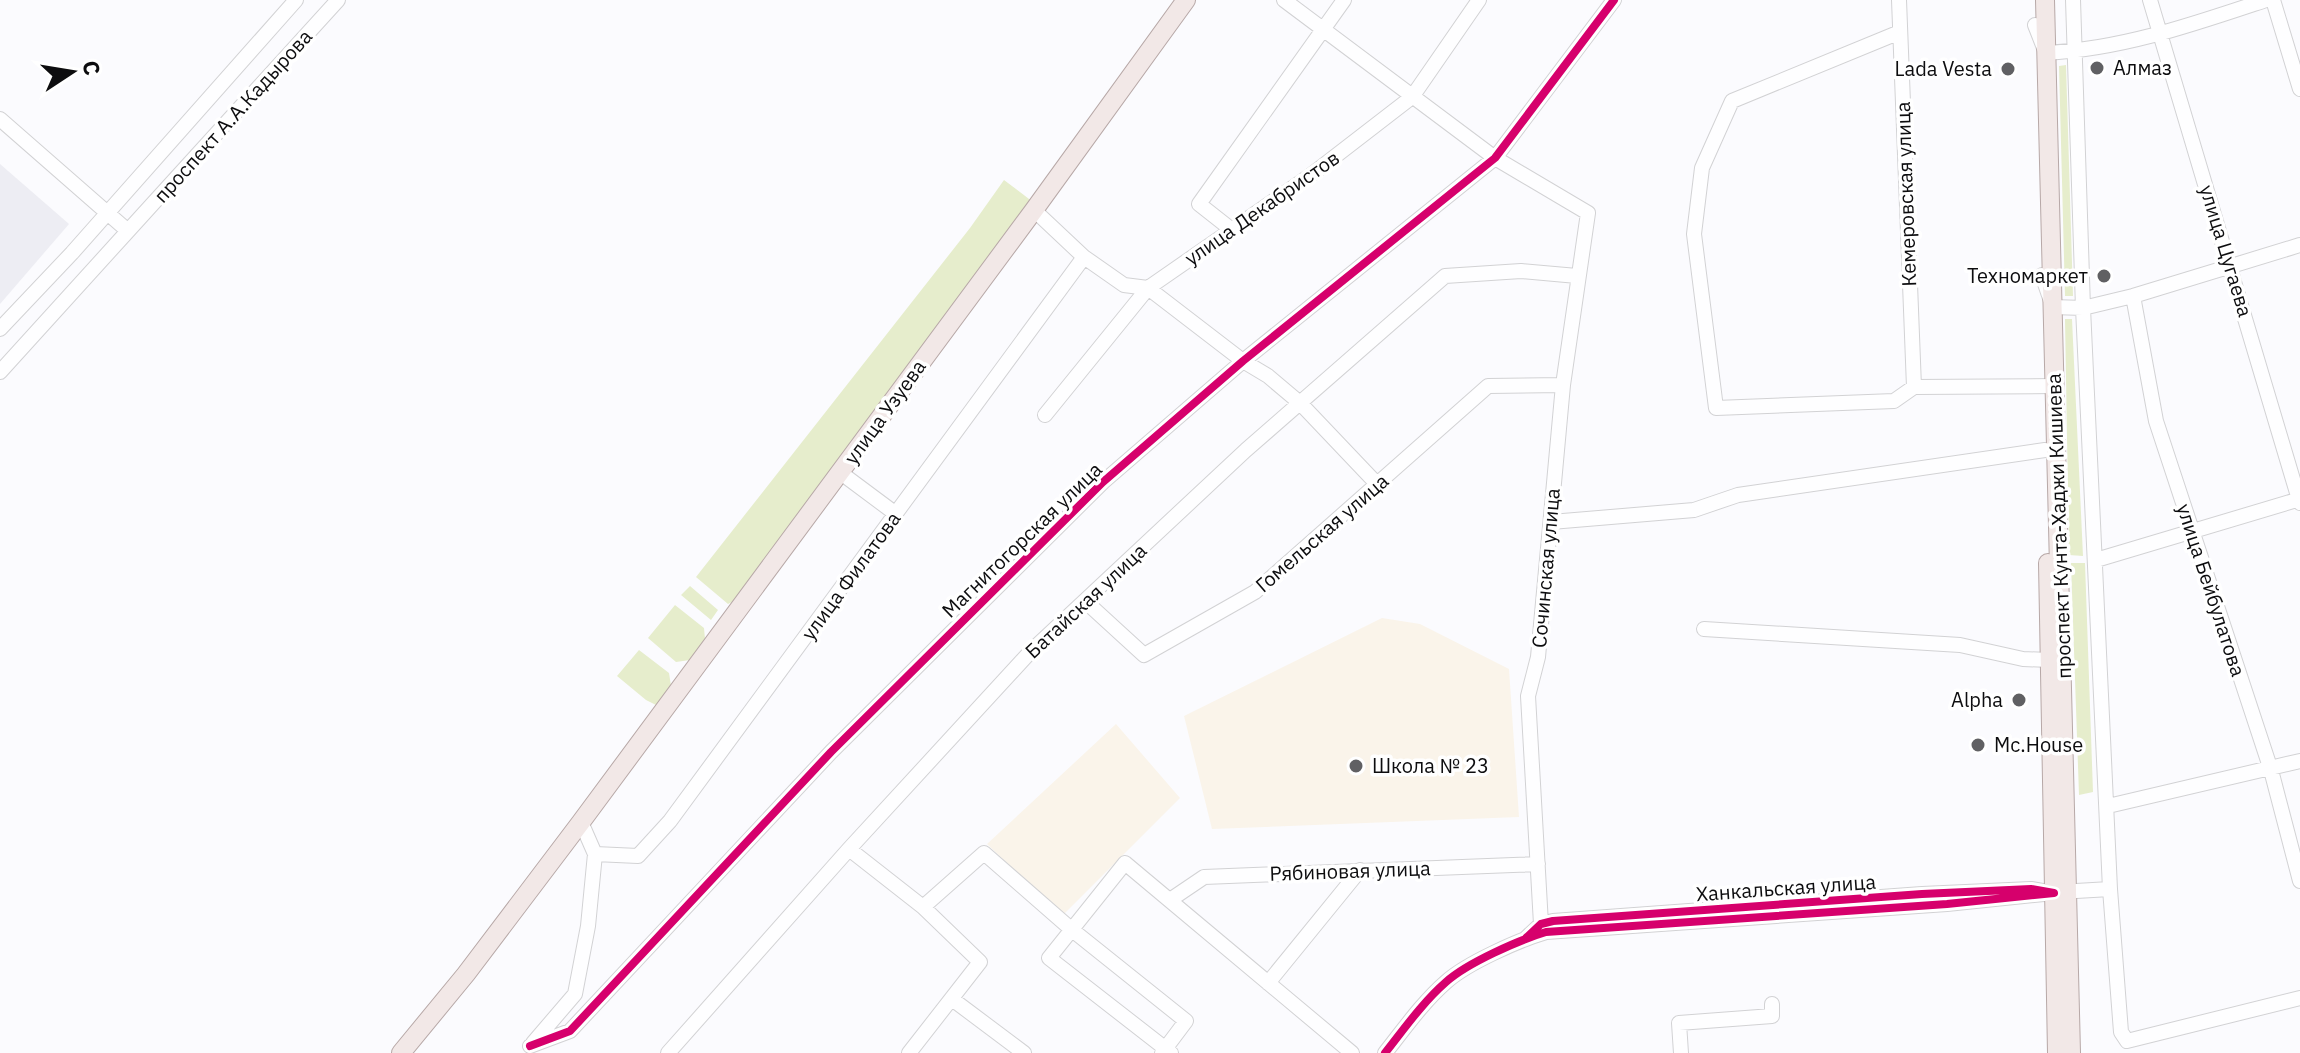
<svg xmlns="http://www.w3.org/2000/svg" width="2300" height="1053" font-family="'IBM Plex Sans',sans-serif">
  <style>
    .built { fill: #ededf3 }
    .education { fill: #faf4ea }
    .green { fill: #e6edcc }
    .lines { fill: none; stroke-linecap: round; stroke-linejoin: round }
    .minor-casing { stroke: #d2d2d4; stroke-width: 16 }
    .major-casing { stroke: #b7a8a7; stroke-width: 20 }
    .minor { stroke: #fefeff; stroke-width: 14 }
    .major { stroke: #f2e8e7; stroke-width: 18 }
    .cycleway-casing { stroke: #fff; stroke-width: 13 }
    .cycleway { stroke: #d6006c; stroke-width: 8 }
    .poi-dot { fill: #606063; stroke: #fff; stroke-width: 3 }
    .labels { text-anchor: middle; stroke-width: 7; stroke-linejoin: round; paint-order: stroke }
    .poi-label { font-size: 20px; fill: #0d0d0f; stroke: #fff; text-anchor: start }
    .street-label { font-size: 20px; fill: #0d0d0f; stroke: #fff }
  </style>
  <rect width="100%" height="100%" fill="#fbfbfe"/>
  <path class="built" d="M 0,164 L 69,224 L 0,304 Z"/>
  <path class="education" d="M 1382,618 L 1420,624 L 1509,669 L 1519,817 L 1212,829 L 1184,716 Z
    M 1116,724 L 1180,798 L 1062,916 L 987,844 Z"/>
  <path class="green" d="M 2066,65 L 2073,296 L 2065,296 L 2059,66 Z
    M 1004,180 L 1033,202 L 742,597 L 728,604 L 696,577 L 970,228 Z
    M 2065,319 L 2072,319 L 2083,556 L 2069,555 Z
    M 2071,563 L 2085,563 L 2093,792 L 2079,795 Z
    M 690,586 L 718,610 L 711,620 L 681,595 Z
    M 675,605 L 704,628 L 705,639 L 690,660 L 676,662 L 648,638 Z
    M 639,650 L 669,673 L 672,692 L 660,707 L 646,700 L 617,676 Z"/>
  <g class="lines">
    <defs>
      <path id="minor" d="M 1284,0 L 1495,158 L 1588,213 L 1563,385 L 1538,657 L 1528,696 L 1541,924
        M 1899,0 L 1914,387
        M 2073,0 L 2083,308 L 2110,889 L 2121,1032 L 2127,1041 L 2300,998
        M 2150,0 L 2300,503
        M 2273,0 L 2300,89
        M 2035,25 L 2046,53 C 2123,49 2194,24 2266,0
        M 1900,32 L 1732,101 L 1702,168 L 1694,234 L 1716,408 L 1894,401 L 1914,387 L 2054,386
        M 0,119 L 128,231 L 0,372
        M 1034,210 L 1084,257 L 1124,285 L 1148,288 L 1243,361 L 1268,376 L 1300,403 L 1377,484
        M 1232,230 L 1199,204 L 1344,0
        M 128,231 L 338,0
        M 2042,275 L 2053,307 L 2083,308 L 2133,296 L 2300,245
        M 2133,296 L 2156,421 L 2271,770 L 2300,881
        M 0,329 L 72,253 L 296,0
        M 1045,415 L 1148,288 L 1311,175 L 1412,97 L 1479,0
        M 841,473 L 896,514
        M 1551,522 L 1694,510 L 1738,495 L 2045,450
        M 2096,560 L 2300,499
        M 1085,601 L 1144,655 L 1255,592 L 1488,386 L 1563,385
        M 1704,629 L 1960,645 L 2023,659 L 2049,660 L 2052,671
        M 2108,806 L 2300,761
        M 849,849 L 923,907 L 980,962 L 909,1053
        M 595,854 L 638,856 L 670,821 L 1084,257
        M 2059,892 L 2110,889
        M 1170,900 L 1204,877 L 1538,864
        M 923,907 L 984,853 L 1071,929 L 1186,1021 L 1162,1053
        M 1268,983 L 1360,870
        M 952,999 L 1024,1053
        M 533,1043 L 575,994 L 588,926 L 595,854 L 581,822
        M 530,1046 L 570,1031 L 831,752 L 1103,482 L 1243,361 L 1495,158 L 1614,0
        M 668,1053 L 849,849 L 1031,651 L 1246,450 L 1445,276 L 1521,271 L 1577,276
        M 1171,1053 L 1049,958 L 1125,863 L 1352,1053
        M 1385,1053 C 1404,1029 1423,1002 1446,982 C 1467,963 1519,940 1546,932 L 1947,904 L 2054,893 L 2031,889 L 1922,894 L 1553,921 L 1541,924 L 1526,938
        M 1681,1053 L 1679,1023 L 1772,1016 L 1772,1004"/>
      <path id="major" d="M 2045,0 L 2071,1053
        M 2048,563 L 2057,1053
        M 401,1053 L 466,974 L 581,822 L 1034,210 L 1186,0"/>
    </defs>
    <use href="#minor" class="minor-casing"/>
    <use href="#major" class="major-casing"/>
    <use href="#minor" class="minor"/>
    <use href="#major" class="major"/>
    <defs>
      <path id="cycleway" d="M 530,1046 L 570,1031 L 831,752 L 1103,482 L 1243,361 L 1495,158 L 1614,0
        M 1385,1053 C 1404,1029 1423,1002 1446,982 C 1467,963 1519,940 1546,932 L 1947,904 L 2054,893 L 2031,889 L 1922,894 L 1553,921 L 1541,924 L 1526,938"/>
    </defs>
    <use href="#cycleway" class="cycleway-casing"/>
    <use href="#cycleway" class="cycleway"/>
  </g>
  <g class="poi-dot">
    <circle cx="2097" cy="68" r="8"/>
    <circle cx="2008" cy="69" r="8"/>
    <circle cx="2104" cy="276" r="8"/>
    <circle cx="2019" cy="700" r="8"/>
    <circle cx="1978" cy="745" r="8"/>
    <circle cx="1356" cy="766" r="8"/>
  </g>
  <g class="labels">
    <g class="poi-label">
      <text x="2113" y="75">Алмаз</text>
      <text x="1992" y="76" text-anchor="end">Lada Vesta</text>
      <text x="2088" y="283" text-anchor="end">Техномаркет</text>
      <text x="2003" y="707" text-anchor="end">Alpha</text>
      <text x="1994" y="752">Mc.House</text>
      <text x="1372" y="773">Школа № 23</text>
    </g>
    <g class="street-label">
      <text transform="translate(233 116) rotate(-48)" y="7">проспект А.А.Кадырова</text>
      <text transform="translate(1906 194) rotate(-92)" y="7">Кемеровская улица</text>
      <text transform="translate(1262 208) rotate(-35)" y="7">улица Декабристов</text>
      <text transform="translate(2226 251) rotate(73)" y="7">улица Цугаева</text>
      <text transform="translate(885 412) rotate(-54)" y="7">улица Узуева</text>
      <text transform="translate(2059 526) rotate(-92)" y="7">проспект Кунта-Хаджи Кишиева</text>
      <text transform="translate(1322 533) rotate(-41)" y="7">Гомельская улица</text>
      <text transform="translate(1022 540) rotate(-44)" y="7">Магнитогорская улица</text>
      <text transform="translate(1546 568) rotate(-85)" y="7">Сочинская улица</text>
      <text transform="translate(851 576) rotate(-54)" y="7">улица Филатова</text>
      <text transform="translate(2211 590) rotate(72)" y="7">улица Бейбулатова</text>
      <text transform="translate(1086 601) rotate(-43)" y="7">Батайская улица</text>
      <text transform="translate(1350 871) rotate(-2)" y="7">Рябиновая улица</text>
      <text transform="translate(1786 888) rotate(-4)" y="7">Ханкальская улица</text>
    </g>
  </g>
  <g transform="translate(72 72) rotate(78)" stroke="#ffffff" stroke-width="6" paint-order="stroke">
  <path d="M0-6L14 30L0 20L-14 30Z" fill="#0d0d0f"/>
  <text y="-12" font-size="22" font-weight="bold" text-anchor="middle" fill="#0d0d0f">С</text>
  </g>
</svg>
